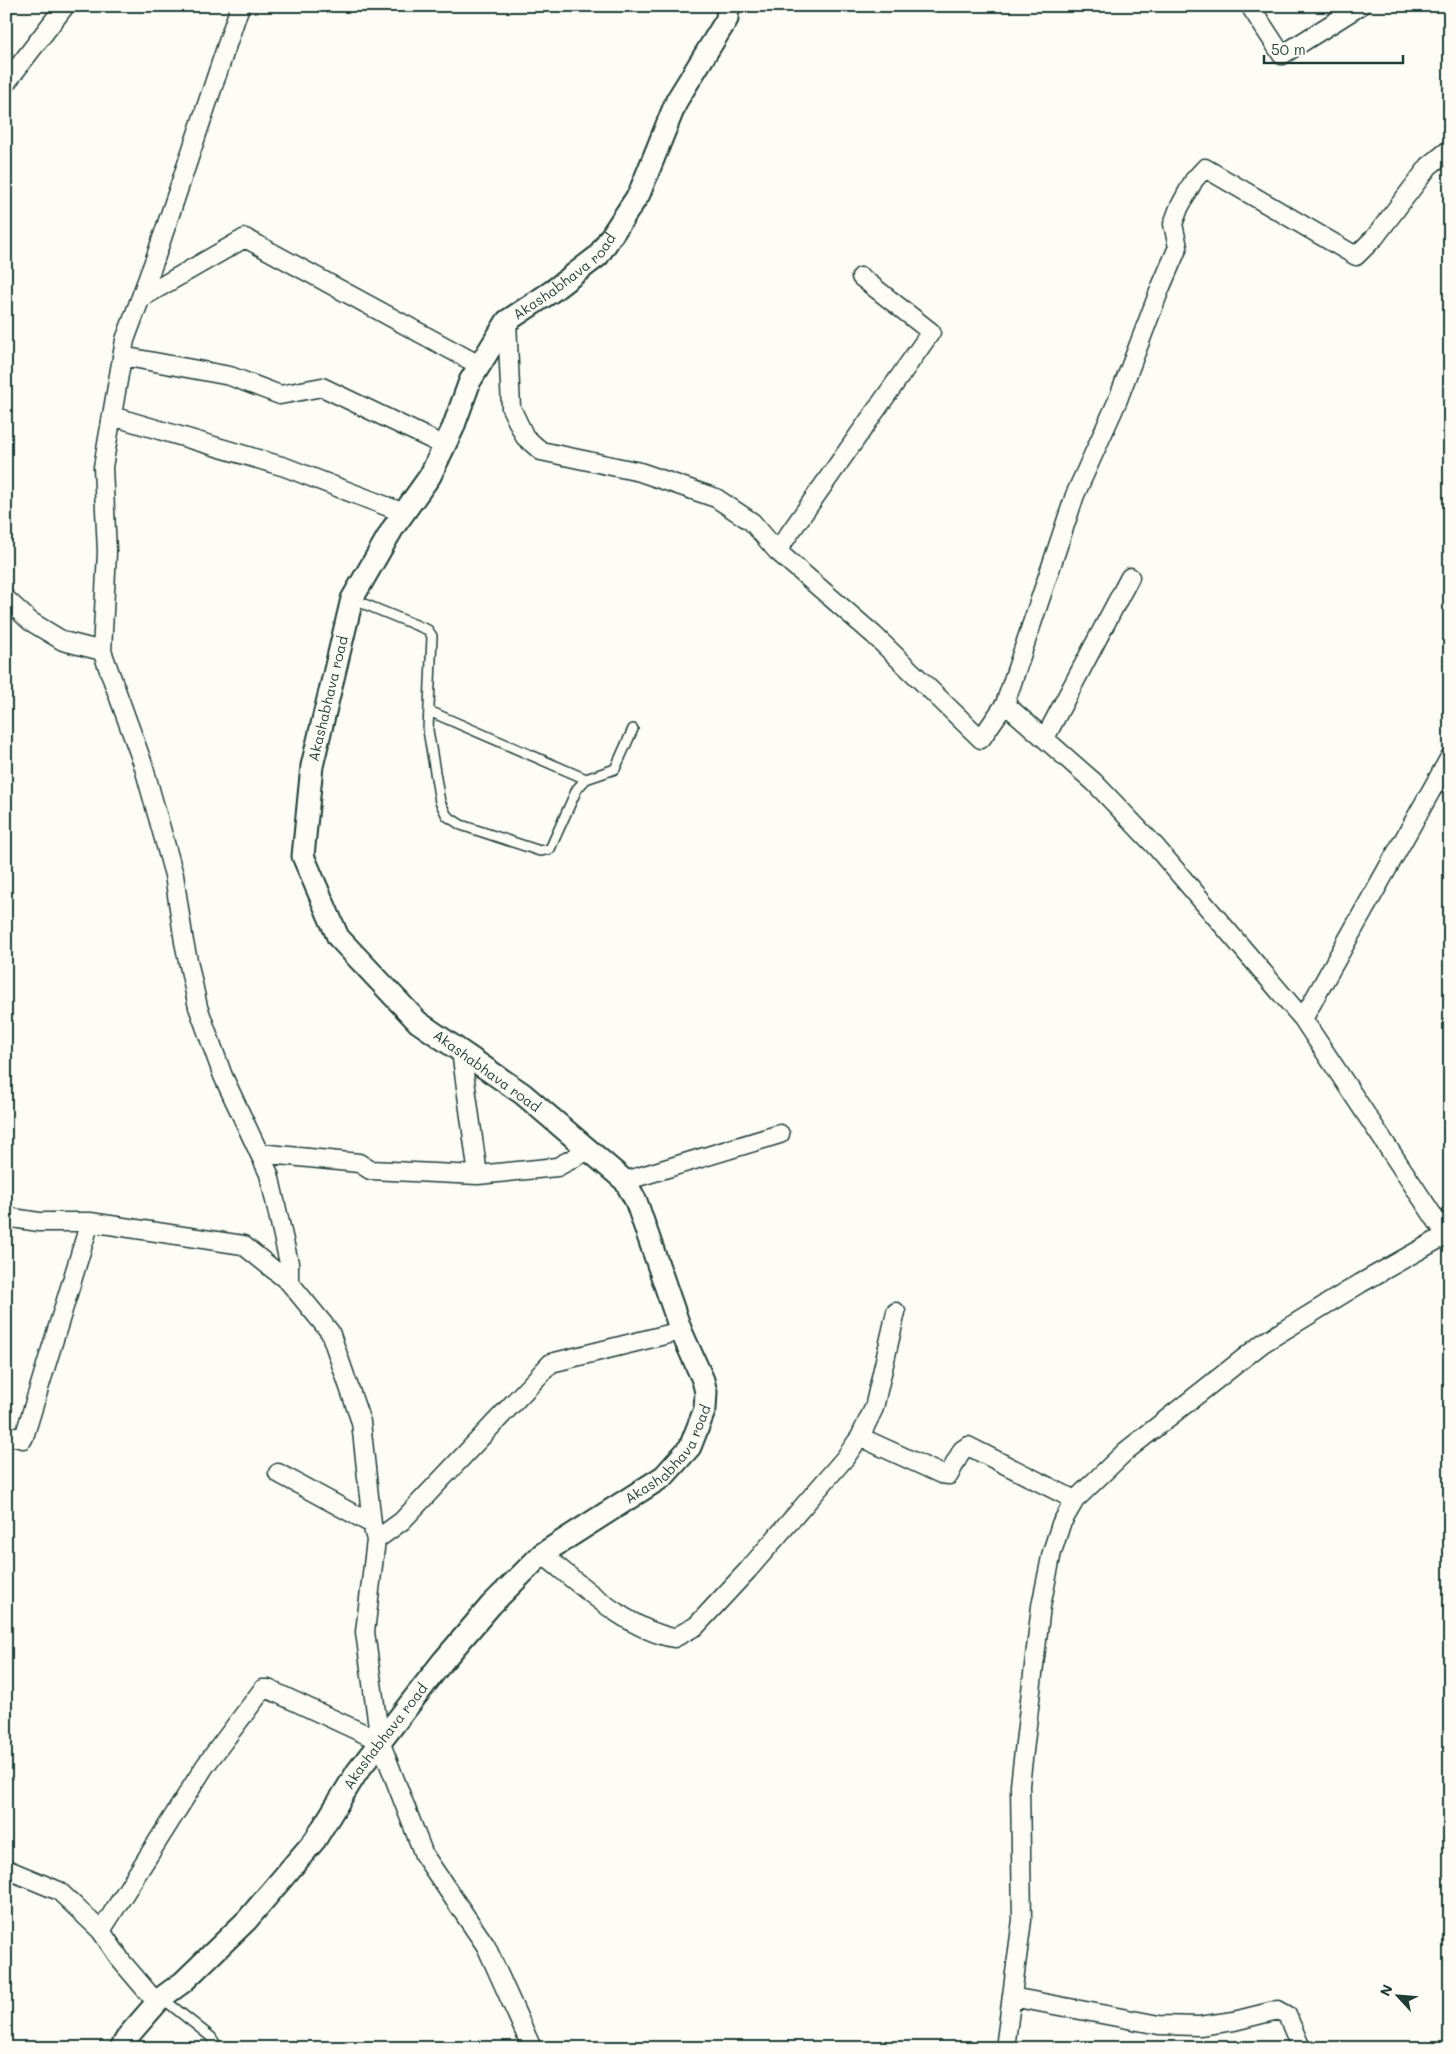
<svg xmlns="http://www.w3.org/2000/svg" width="1456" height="2054" font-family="Mali,sans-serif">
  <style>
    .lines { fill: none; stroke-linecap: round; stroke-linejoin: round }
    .service-casing { stroke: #1f3d34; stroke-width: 12 }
    .minor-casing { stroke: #1f3d34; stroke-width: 21 }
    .tertiary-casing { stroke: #1f3d34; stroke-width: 25 }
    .service { stroke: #fdfcf7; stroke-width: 9 }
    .minor { stroke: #fdfcf7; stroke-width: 18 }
    .tertiary { stroke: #fdfcf7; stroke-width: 21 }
    .labels { text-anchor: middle; stroke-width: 4; stroke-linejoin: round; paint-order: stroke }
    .street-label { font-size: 14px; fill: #1f3d34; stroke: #fdfcf7 }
  </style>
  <rect width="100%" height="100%" fill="#fdfcf7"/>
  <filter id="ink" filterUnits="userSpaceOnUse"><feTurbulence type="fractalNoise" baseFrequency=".02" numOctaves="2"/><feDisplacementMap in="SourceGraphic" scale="10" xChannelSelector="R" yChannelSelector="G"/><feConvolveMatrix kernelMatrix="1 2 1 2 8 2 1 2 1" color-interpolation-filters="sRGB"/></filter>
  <g filter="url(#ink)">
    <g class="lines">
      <defs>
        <path id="service" d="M 352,599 L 428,630 L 432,636 L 428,730 L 440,802 L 447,816 L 461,825 L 540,851 L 550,849 L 577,789 L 586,779 L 615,769 L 633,729
          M 429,711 L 586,779
          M 162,1998 L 211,2037 L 218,2048"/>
        <path id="minor" d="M 240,6 L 155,259 L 125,340 L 103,467 L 107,552 L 102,651 L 143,764 L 174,875 L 184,942 L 198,1007 L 223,1076 L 269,1174 L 289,1263 L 289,1282
          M 1250,6 L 1282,55 L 1360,6
          M 6,83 L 65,6
          M 141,298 L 245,238 L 479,365
          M 507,321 L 511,408 L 525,437 L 541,451 L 640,472 L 716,498 L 752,522 L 777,551 L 874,635 L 981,739 L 1005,704 L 1094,782 L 1156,847 L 1303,1019
          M 122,356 L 230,376 L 280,395 L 322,387 L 445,446
          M 112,416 L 285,467 L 404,513
          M 777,551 L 931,332 L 861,277
          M 6,599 L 30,621 L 63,641 L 102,651
          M 1005,704 L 1075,495 L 1117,402 L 1160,289 L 1178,247 L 1173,224 L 1179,208 L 1194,180 L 1205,168 L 1356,256 L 1375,237 L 1429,166 L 1450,149
          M 1045,738 L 1130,577
          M 461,1051 L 478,1175
          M 259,1153 L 359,1163 L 370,1170 L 478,1175 L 557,1167 L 589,1150
          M 625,1181 L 780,1134
          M 6,1217 L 39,1222 L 90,1222 L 243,1245 L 289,1282 L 330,1332 L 361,1422 L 372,1524 L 376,1540 L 365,1632 L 380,1741 L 424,1855 L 486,1946 L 532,2048
          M 1446,1235 L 1303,1019 L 1450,757
          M 6,1435 L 23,1439 L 25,1434 L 90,1222
          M 860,1437 L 941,1474 L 949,1475 L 962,1450 L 968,1446 L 1075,1500
          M 278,1473 L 372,1524
          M 376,1540 L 402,1521 L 551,1363 L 681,1331
          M 542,1554 C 580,1584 626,1629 674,1638 L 696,1626 L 748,1570 L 845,1458 L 860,1437 L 874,1408 L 896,1312
          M 6,1869 L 59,1891 L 101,1931 L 122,1962 L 157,2003
          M 101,1931 L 205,1766 L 263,1689 L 268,1689 L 380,1741
          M 1012,1997 L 1159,2025 L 1199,2026 L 1234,2021 L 1278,2010 L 1287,2015 L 1301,2048
          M 1005,2048 L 1022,1920 L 1020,1785 L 1041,1606 L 1052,1552 L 1061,1524 L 1075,1500 L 1126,1451 L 1263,1343 L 1361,1283 L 1446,1235 L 1450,1235"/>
        <g id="tertiary">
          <path id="s1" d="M 121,2048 L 128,2036 L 161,1998 L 183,1982 L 247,1920 L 315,1840 L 357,1772 L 443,1661 L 491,1605 L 542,1554 L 664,1476 L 690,1447 L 705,1409 L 706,1392 L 703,1380 L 681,1331 L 636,1201 L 625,1181 L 523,1094 L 418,1022 L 338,937 L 303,856 L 312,766 L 352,599 L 393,528 L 430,476 L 453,428 L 470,381 L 507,321 L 551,292 L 598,256 L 639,194 L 677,100 L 727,19 L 728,6"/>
        </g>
      </defs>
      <use href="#service" class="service-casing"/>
      <use href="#minor" class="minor-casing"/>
      <use href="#tertiary" class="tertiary-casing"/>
      <use href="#service" class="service"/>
      <use href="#minor" class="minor"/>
      <use href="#tertiary" class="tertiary"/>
    </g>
  </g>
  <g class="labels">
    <g class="street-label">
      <text dy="5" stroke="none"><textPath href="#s1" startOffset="2241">Akashabhava road</textPath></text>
      <text dy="5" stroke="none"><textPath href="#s1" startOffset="1746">Akashabhava road</textPath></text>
      <text transform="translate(487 1071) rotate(36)" y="5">Akashabhava road</text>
      <text dy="5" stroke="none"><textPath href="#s1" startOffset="816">Akashabhava road</textPath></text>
      <text dy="5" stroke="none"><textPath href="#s1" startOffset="411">Akashabhava road</textPath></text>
    </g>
  </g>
  <rect width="1456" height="2054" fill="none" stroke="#fdfcf7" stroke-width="25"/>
  <rect x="12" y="12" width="1431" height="2029" fill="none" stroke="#1f3d34" stroke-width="2" filter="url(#ink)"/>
  <g transform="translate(1398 1996) rotate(296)" stroke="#fdfcf7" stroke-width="4" paint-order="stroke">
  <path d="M0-4L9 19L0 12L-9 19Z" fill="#1f3d34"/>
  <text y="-8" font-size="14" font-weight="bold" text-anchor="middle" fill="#1f3d34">N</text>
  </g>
  <path d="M1264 55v8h139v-8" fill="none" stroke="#1f3d34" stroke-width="2.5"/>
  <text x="1271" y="55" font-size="15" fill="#1f3d34" stroke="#fdfcf7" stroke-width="4" paint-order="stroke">50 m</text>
</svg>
